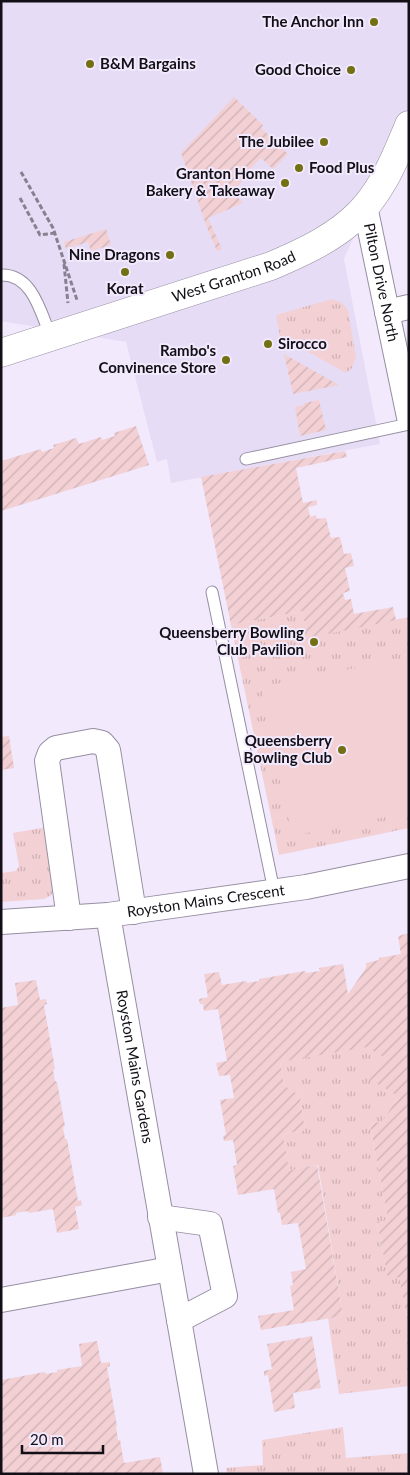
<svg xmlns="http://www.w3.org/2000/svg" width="410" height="1475" font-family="Lato,sans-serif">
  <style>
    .built { fill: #e7dcf6 }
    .grass { fill: url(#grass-tufts) }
    .garden { fill: url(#garden-furrows) }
    .pitch { fill: #f2d0d4 }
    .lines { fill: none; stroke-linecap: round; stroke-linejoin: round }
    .lane-casing { stroke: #968ea1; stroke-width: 13 }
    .street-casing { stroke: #968ea1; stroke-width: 26 }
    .secondary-casing { stroke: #968ea1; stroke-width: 29 }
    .path { stroke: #87818f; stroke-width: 3; stroke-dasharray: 5 2.5; stroke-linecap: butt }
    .lane { stroke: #fff; stroke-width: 11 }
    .street { stroke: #fff; stroke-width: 24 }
    .secondary { stroke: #fff; stroke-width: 28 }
    .poi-dot { fill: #727013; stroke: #f2e9fd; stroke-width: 2 }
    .labels { text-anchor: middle; stroke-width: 4; stroke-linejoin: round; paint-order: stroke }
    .poi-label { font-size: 15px; font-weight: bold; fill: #120f16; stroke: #f2e9fd; text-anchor: end }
    .street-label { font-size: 15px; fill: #120f16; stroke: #f2e9fd }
  </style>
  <defs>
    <pattern id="grass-tufts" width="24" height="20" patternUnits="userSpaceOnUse" patternTransform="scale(1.25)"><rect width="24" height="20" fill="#f2d0d4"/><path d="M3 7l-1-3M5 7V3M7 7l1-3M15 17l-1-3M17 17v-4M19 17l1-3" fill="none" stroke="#ceb1b5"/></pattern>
    <pattern id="garden-furrows" width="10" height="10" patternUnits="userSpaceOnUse" patternTransform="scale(1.25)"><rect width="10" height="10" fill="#f2d0d4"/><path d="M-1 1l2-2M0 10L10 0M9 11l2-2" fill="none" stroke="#ceb1b5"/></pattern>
  </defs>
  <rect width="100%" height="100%" fill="#f2e9fd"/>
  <path class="built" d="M 1,1 L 409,1 L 409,113 L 344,259 L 380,444 L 171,483 L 167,459 L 157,462 L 126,342 L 1,321 Z"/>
  <path class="grass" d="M 332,299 L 341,302 L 348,310 L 356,358 L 352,368 L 346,373 L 280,336 L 276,315 Z
    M 302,611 L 308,637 L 409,617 L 409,828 L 279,855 L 231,625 Z
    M 47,827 L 53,892 L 50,896 L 44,899 L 1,902 L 1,873 L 16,871 L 19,866 L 13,833 Z
    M 367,1046 L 383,1057 L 398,1096 L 383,1121 L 370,1124 L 388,1220 L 377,1223 L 388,1278 L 399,1276 L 409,1329 L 409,1386 L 339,1394 L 328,1318 L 343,1316 L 318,1165 L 289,1170 L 283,1134 L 305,1130 L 300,1097 L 284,1085 L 280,1062 Z
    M 343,1427 L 346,1458 L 409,1453 L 409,1474 L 227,1474 L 226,1468 L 263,1465 L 262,1440 Z"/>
  <path class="garden" d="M 234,97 L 263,125 L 261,128 L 288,154 L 273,169 L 261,158 L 246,173 L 248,175 L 232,192 L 243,203 L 208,218 L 222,249 L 217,251 L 206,225 L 181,153 Z
    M 106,229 L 111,245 L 91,251 L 88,242 L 66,249 L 64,242 Z
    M 284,354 L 339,385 L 293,394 Z
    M 319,400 L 326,430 L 300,436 L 295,407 L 304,405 L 304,403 Z
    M 136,426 L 149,465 L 1,511 L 1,461 L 41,449 L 42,452 L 54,448 L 53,445 L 76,438 L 79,444 L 101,437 L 102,440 L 115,436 L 114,433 Z
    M 345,451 L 347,457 L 296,468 L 303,503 L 317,500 L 317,505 L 308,507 L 310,517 L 316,515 L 317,519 L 326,518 L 331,538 L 340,537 L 344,554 L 351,553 L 354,566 L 345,568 L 350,591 L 343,593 L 345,600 L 351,599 L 354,614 L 393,607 L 396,620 L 308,638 L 302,611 L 231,625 L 201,477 Z
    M 9,736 L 14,768 L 1,770 L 1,737 Z
    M 409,933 L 409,1329 L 399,1277 L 388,1279 L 377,1222 L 388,1220 L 370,1124 L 383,1121 L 398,1096 L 369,1079 L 383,1057 L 367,1047 L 280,1062 L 284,1085 L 300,1097 L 305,1130 L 283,1134 L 289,1170 L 317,1165 L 343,1316 L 261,1330 L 258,1316 L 294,1310 L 290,1286 L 293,1285 L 291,1272 L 306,1269 L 298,1223 L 282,1225 L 280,1213 L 278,1213 L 274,1189 L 238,1195 L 233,1166 L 237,1165 L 233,1140 L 224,1141 L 223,1136 L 226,1135 L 220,1100 L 234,1098 L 230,1075 L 219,1076 L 216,1063 L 227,1061 L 218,1009 L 204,1011 L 203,1004 L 200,1004 L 199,999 L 208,997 L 204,974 L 219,972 L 222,985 L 246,981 L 247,983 L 259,981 L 259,979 L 305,971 L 306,973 L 320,971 L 319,968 L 343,964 L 348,994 L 366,968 L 366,963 L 379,960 L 379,958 L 401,954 L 398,936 Z
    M 36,980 L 40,1000 L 46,999 L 47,1004 L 44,1005 L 55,1069 L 53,1070 L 55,1081 L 57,1082 L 65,1126 L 63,1127 L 65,1139 L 67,1139 L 78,1201 L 81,1200 L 82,1205 L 75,1207 L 79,1229 L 57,1233 L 53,1209 L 29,1213 L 28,1211 L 16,1213 L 16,1215 L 1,1218 L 1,1008 L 18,1005 L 15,983 Z
    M 312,1336 L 321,1388 L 293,1393 L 295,1408 L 274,1412 L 268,1375 L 264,1376 L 264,1371 L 272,1369 L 267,1344 Z
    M 97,1341 L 101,1363 L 110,1362 L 110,1366 L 107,1367 L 117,1426 L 116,1427 L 118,1440 L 120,1440 L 124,1463 L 160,1457 L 163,1474 L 1,1474 L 1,1380 L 45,1372 L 46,1374 L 57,1372 L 57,1370 L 82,1366 L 79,1344 Z"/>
  <path class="pitch" d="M 409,657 L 409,812 L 292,836 L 261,687 Z"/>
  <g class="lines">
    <defs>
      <path id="lane" d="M 1,275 C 33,274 41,314 51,337
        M 246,459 L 409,424
        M 212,592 L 274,891"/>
      <g id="street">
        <path id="s1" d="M 365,206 L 409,417"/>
        <path d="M 387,312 L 409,307"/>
        <path id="s2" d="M 108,915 L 206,1474"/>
        <path d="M 69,918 L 47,761 L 50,753 L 56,748 L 93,741 L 102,743 L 108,750 L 134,912"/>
        <path id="s3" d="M 1,922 L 108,915 L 306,887 L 409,866"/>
        <path d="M 160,1217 L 210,1224 L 225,1296 L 179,1320"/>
        <path d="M 1,1300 L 170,1269"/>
      </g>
      <g id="secondary">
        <path id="s4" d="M 1,353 L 271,266 C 299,254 328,241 351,221 C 380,197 395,159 409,125"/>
      </g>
    </defs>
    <use href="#lane" class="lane-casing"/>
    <use href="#street" class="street-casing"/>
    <use href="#secondary" class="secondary-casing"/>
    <path class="path" d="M 21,172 L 53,228 L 77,300
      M 20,198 L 40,235 L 55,233
      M 64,264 L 68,303"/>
    <use href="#lane" class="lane"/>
    <use href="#street" class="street"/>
    <use href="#secondary" class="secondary"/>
  </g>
  <g class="poi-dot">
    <circle cx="374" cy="22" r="5"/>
    <circle cx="90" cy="64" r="5"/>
    <circle cx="351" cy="70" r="5"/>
    <circle cx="324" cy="142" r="5"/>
    <circle cx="299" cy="168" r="5"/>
    <circle cx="285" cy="183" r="5"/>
    <circle cx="170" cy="255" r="5"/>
    <circle cx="125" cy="272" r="5"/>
    <circle cx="268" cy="344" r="5"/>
    <circle cx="226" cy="360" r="5"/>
    <circle cx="314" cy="642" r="5"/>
    <circle cx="342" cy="750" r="5"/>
  </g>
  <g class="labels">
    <g class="poi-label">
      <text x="364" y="27">The Anchor Inn</text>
      <text x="100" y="69" text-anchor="start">B&amp;M Bargains</text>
      <text x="341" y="75">Good Choice</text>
      <text x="314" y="147">The Jubilee</text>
      <text x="309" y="173" text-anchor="start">Food Plus</text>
      <text x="275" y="179">Granton Home<tspan x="275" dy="17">Bakery &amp; Takeaway</tspan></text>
      <text x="160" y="260">Nine Dragons</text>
      <text x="125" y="294" text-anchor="middle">Korat</text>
      <text x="278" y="349" text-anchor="start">Sirocco</text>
      <text x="216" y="356">Rambo's<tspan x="216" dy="17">Convinence Store</tspan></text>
      <text x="304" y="638">Queensberry Bowling<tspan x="304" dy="17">Club Pavilion</tspan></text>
      <text x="332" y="746">Queensberry<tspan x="332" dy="17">Bowling Club</tspan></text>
    </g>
    <g class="street-label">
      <text dy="5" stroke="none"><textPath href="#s4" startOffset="245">West Granton Road</textPath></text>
      <text dy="5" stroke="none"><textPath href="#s1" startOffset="78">Pilton Drive North</textPath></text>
      <text dy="5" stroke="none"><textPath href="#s3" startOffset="206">Royston Mains Crescent</textPath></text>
      <text dy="5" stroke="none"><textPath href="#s2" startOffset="154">Royston Mains Gardens</textPath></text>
    </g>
  </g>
  <rect width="410" height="1475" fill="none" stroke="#120f16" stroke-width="5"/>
  <path d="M22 1445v8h81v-8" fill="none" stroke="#120f16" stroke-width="2.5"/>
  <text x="30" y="1445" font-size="15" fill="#120f16" stroke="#f2e9fd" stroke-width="4" paint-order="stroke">20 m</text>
</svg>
